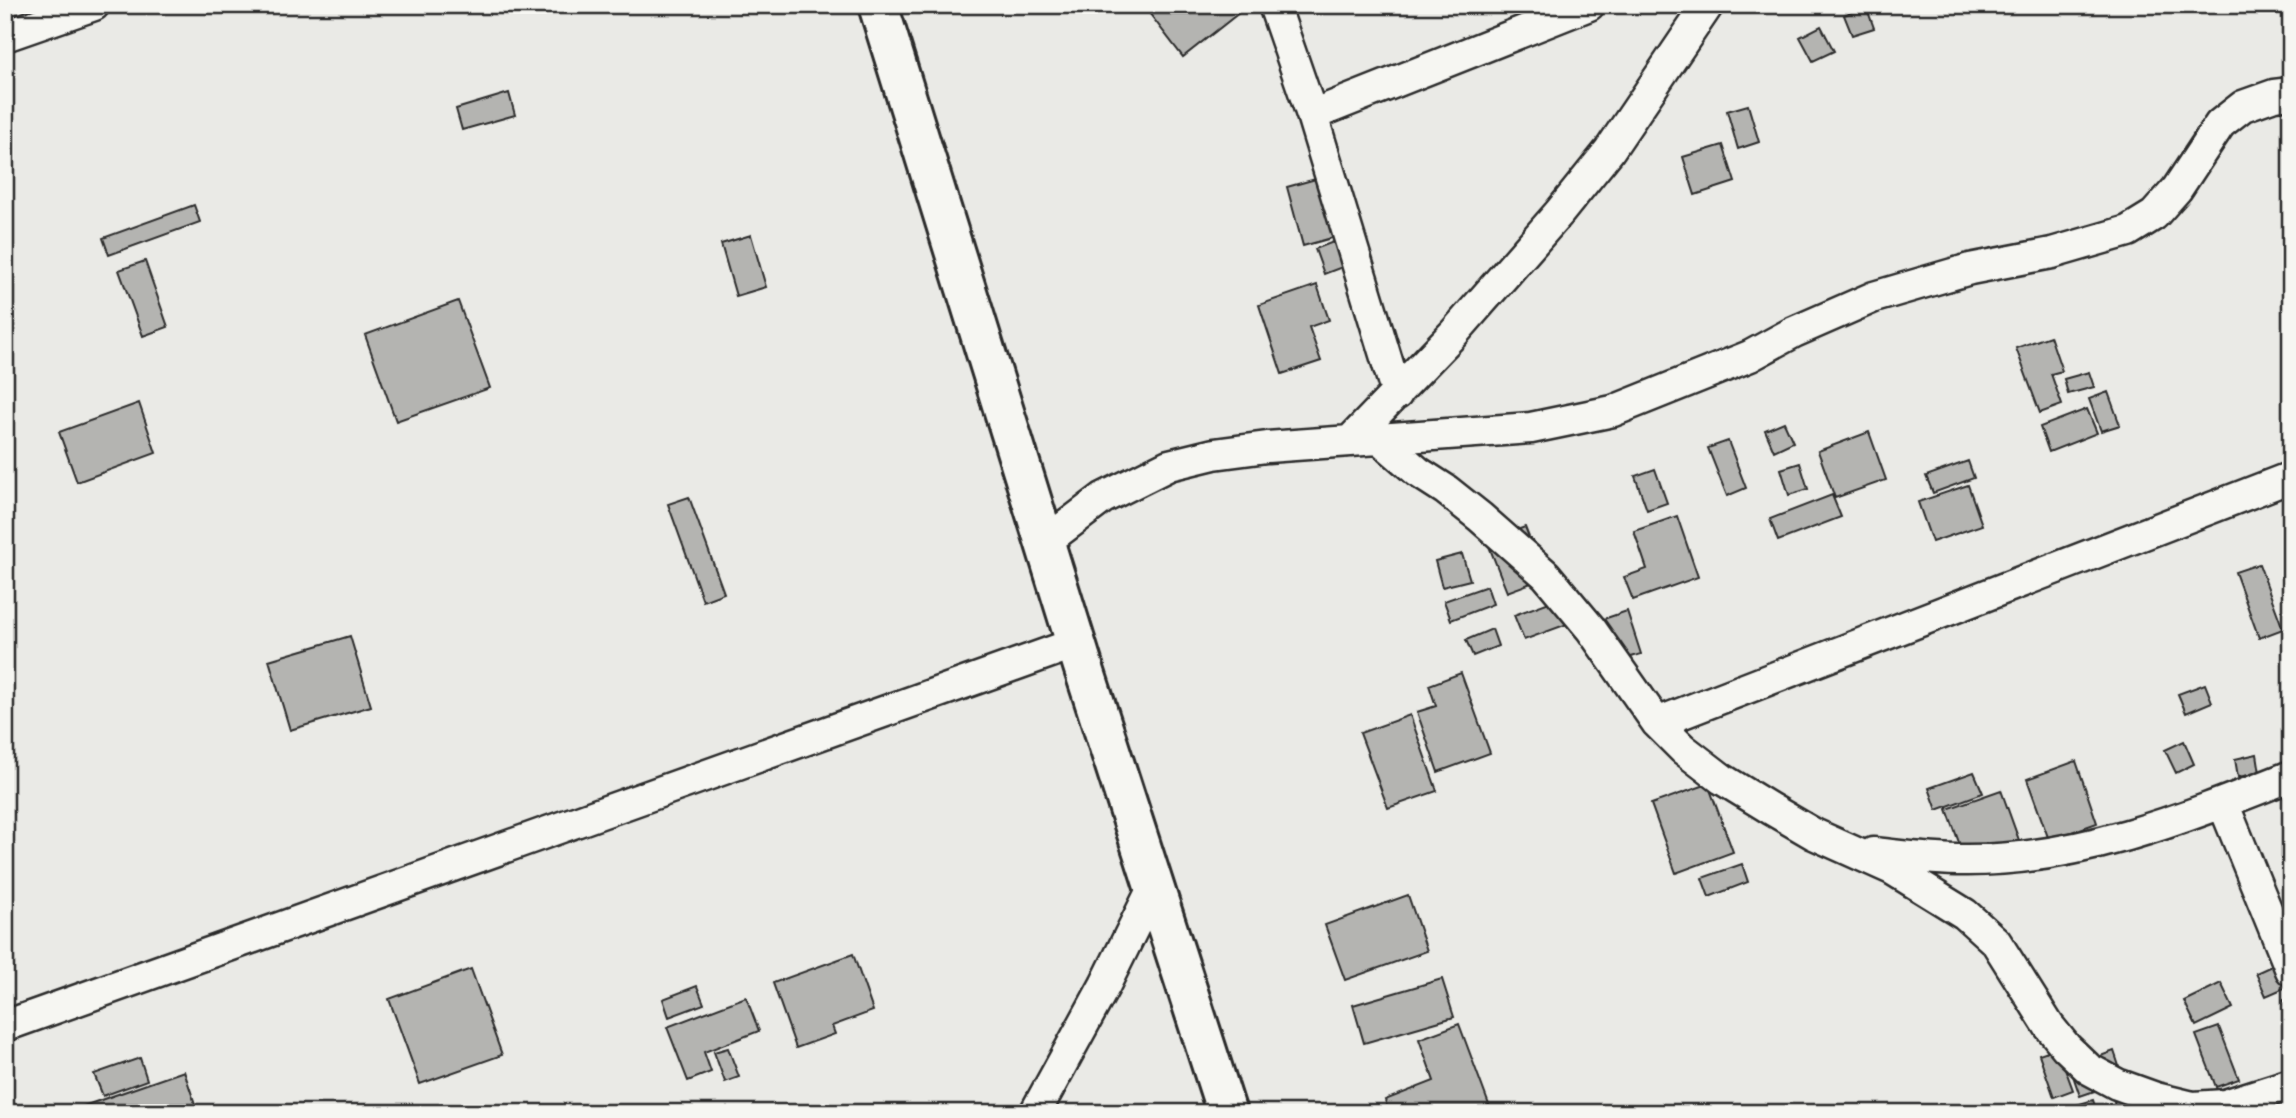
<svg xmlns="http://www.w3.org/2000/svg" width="2296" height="1118" font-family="Pangolin,sans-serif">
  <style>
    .building { fill: #b4b4b1; stroke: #2b2b2b; stroke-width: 2 }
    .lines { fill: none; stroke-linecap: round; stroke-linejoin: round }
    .street-casing { stroke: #2b2b2b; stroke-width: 35 }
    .secondary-casing { stroke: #2b2b2b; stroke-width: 44 }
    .street { stroke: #f6f6f2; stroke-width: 30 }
    .secondary { stroke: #f6f6f2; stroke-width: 38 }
  </style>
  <rect width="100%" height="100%" fill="#eaeae6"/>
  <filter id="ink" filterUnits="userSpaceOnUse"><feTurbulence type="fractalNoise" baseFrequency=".0143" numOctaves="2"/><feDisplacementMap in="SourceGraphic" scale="14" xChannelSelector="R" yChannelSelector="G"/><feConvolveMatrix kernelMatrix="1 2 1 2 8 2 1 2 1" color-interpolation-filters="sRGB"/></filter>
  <g filter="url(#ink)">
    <path class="building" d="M 1143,5 L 1249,5 L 1183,57 Z
      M 1866,6 L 1874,28 L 1852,35 L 1844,15 Z
      M 1821,26 L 1834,51 L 1813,61 L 1800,37 Z
      M 509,93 L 515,115 L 462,130 L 456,109 Z
      M 1748,105 L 1759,142 L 1738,149 L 1727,111 Z
      M 1723,145 L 1735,182 L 1695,195 L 1683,157 Z
      M 1330,175 L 1346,234 L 1303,246 L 1287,187 Z
      M 194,205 L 200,222 L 109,255 L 103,238 Z
      M 1362,231 L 1371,256 L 1324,274 L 1315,249 Z
      M 751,235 L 766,287 L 736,296 L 721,244 Z
      M 145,261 L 168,327 L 143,336 L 119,270 Z
      M 1317,285 L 1329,320 L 1309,327 L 1321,361 L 1282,374 L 1259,305 Z
      M 458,301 L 490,388 L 396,421 L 365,335 Z
      M 2050,336 L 2062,371 L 2051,374 L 2062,405 L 2040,413 L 2016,348 Z
      M 2089,372 L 2094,387 L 2068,394 L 2064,379 Z
      M 2108,392 L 2120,425 L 2101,431 L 2089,399 Z
      M 139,403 L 156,453 L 77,482 L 59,432 Z
      M 2087,409 L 2097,433 L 2049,452 L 2040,427 Z
      M 1784,422 L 1793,442 L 1774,451 L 1765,430 Z
      M 1869,432 L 1886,480 L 1835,498 L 1818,451 Z
      M 1728,441 L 1746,488 L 1727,496 L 1708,448 Z
      M 1968,461 L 1974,478 L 1933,493 L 1926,476 Z
      M 1800,463 L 1808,489 L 1789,495 L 1781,469 Z
      M 1655,469 L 1667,503 L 1647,510 L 1635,476 Z
      M 1968,485 L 1982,525 L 1932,542 L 1918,502 Z
      M 1832,495 L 1841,517 L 1778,541 L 1770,519 Z
      M 689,497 L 724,593 L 703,601 L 668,504 Z
      M 1677,516 L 1698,577 L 1633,600 L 1624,577 L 1647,569 L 1634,531 Z
      M 1525,527 L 1545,578 L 1507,592 L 1487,541 Z
      M 1462,554 L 1470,580 L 1442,587 L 1435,561 Z
      M 2259,564 L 2283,629 L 2259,638 L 2235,572 Z
      M 1487,586 L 1493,604 L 1451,620 L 1444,601 Z
      M 1563,597 L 1573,622 L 1524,640 L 1514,615 Z
      M 1627,611 L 1641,654 L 1602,666 L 1589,624 Z
      M 1492,629 L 1498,646 L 1473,656 L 1466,640 Z
      M 350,636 L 371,706 L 290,730 L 269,660 Z
      M 1461,673 L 1490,753 L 1438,772 L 1417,712 L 1436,706 L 1429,685 Z
      M 2205,684 L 2212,702 L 2186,713 L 2178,694 Z
      M 1410,715 L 1437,791 L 1388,808 L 1360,733 Z
      M 2184,741 L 2194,764 L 2176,773 L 2165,750 Z
      M 2257,754 L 2260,773 L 2238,777 L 2235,759 Z
      M 2076,761 L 2097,823 L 2049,840 L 2027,779 Z
      M 1974,772 L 1983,793 L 1937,810 L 1929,788 Z
      M 1708,784 L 1733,852 L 1676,873 L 1651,804 Z
      M 2001,790 L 2020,843 L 1966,862 L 1947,809 Z
      M 1742,864 L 1748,882 L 1709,897 L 1702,878 Z
      M 1408,895 L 1427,951 L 1345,980 L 1325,925 Z
      M 853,954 L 873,1011 L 832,1026 L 835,1034 L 796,1048 L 773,983 Z
      M 2291,957 L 2291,985 L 2266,996 L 2256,973 Z
      M 471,969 L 502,1055 L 420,1084 L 389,999 Z
      M 1442,979 L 1454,1017 L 1364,1043 L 1353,1005 Z
      M 2221,983 L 2233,1008 L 2196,1026 L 2184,1001 Z
      M 697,986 L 704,1004 L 669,1017 L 663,999 Z
      M 746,997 L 759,1031 L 704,1052 L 711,1072 L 688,1081 L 667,1027 Z
      M 2291,998 L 2291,1025 L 2283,1000 Z
      M 1459,1024 L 1492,1113 L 1389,1113 L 1385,1100 L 1434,1081 L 1419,1039 Z
      M 2219,1027 L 2239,1079 L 2216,1087 L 2196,1035 Z
      M 2079,1040 L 2063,1063 L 2073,1090 L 2054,1097 L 2039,1054 Z
      M 728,1048 L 739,1077 L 725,1082 L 714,1052 Z
      M 2114,1051 L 2124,1081 L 2080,1096 L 2070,1067 Z
      M 140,1058 L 147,1080 L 103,1096 L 94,1074 Z
      M 184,1071 L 198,1113 L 76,1113 L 75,1109 Z
      M 2130,1092 L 2137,1113 L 2117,1113 L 2113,1098 Z
      M 2093,1100 L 2097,1113 L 2072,1113 L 2070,1107 Z"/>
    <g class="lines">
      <defs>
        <path id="street" d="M 1274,5 L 1312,115 L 1397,394
          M 5,36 L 94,5
          M 1312,115 L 1589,5
          M 1380,439 L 1418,472 L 1446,490 L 1480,517 L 1546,575 L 1591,629 L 1657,723 L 1683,749 L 1722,779 L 1771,809 L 1814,834 L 1892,869 L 1965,914 L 1996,942 L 2049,1026 L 2066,1047 L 2089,1069 L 2117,1084 L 2156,1098 L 2193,1107 L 2225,1105 L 2291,1084
          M 1350,441 L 1454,333 L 1559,213 L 1609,151 L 1708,5
          M 1045,542 L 1103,498 L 1169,465 L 1214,454 L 1267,447 L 1531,428 L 1613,411 L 1750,356 L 1794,332 L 1874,297 L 1970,269 L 2052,253 L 2128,231 L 2154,215 L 2177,189 L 2220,124 L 2243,106 L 2274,95 L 2291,93
          M 1657,723 L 2291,477
          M 2223,803 L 2291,970
          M 1873,853 C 1903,856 1933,860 1963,860 C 2079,861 2185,818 2291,776
          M 5,1026 L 1076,643
          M 1035,1113 L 1105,985 L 1154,886"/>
        <path id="secondary" d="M 878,5 L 1083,666 L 1227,1113"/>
      </defs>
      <use href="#street" class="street-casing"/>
      <use href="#secondary" class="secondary-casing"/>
      <use href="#street" class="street"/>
      <use href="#secondary" class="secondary"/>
    </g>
  </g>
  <rect width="2296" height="1118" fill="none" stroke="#f6f6f2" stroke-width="28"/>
  <rect x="14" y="14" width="2268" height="1090" fill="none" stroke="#2b2b2b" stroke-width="2.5" filter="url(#ink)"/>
</svg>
